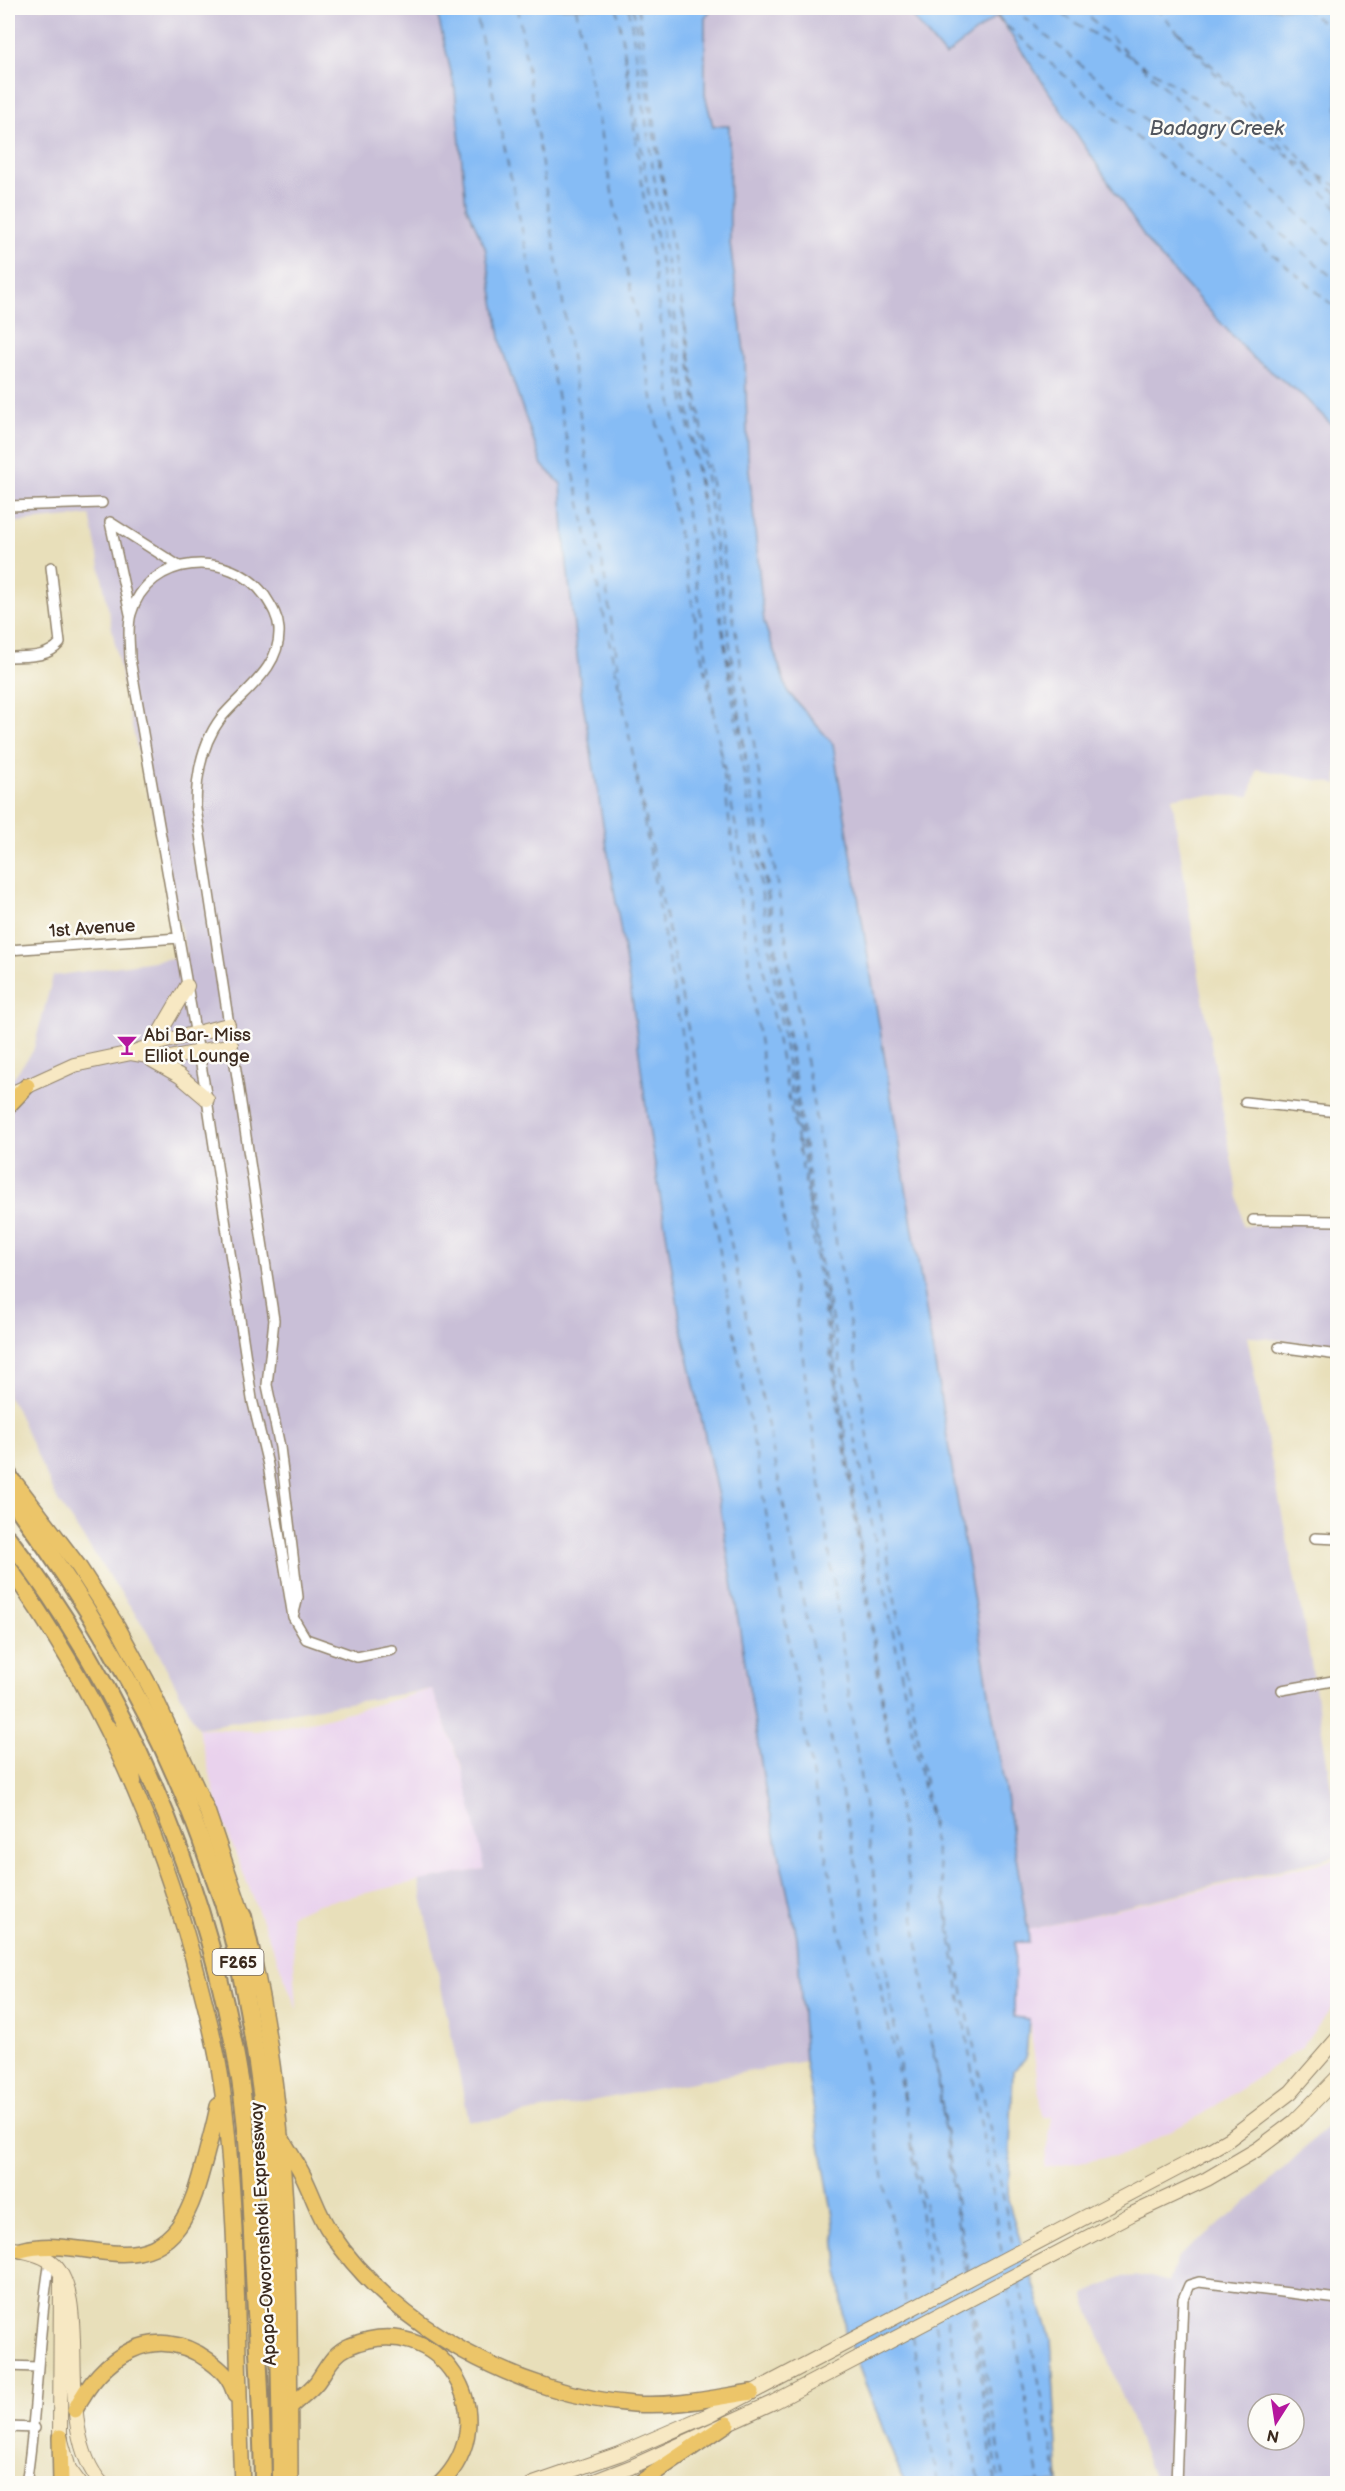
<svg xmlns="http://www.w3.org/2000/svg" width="1345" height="2491" font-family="'Balsamiq Sans',sans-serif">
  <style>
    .built { fill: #e9d2ed }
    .industrial { fill: #c9bfd7; fill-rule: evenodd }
    .water { fill: #86bcf5; stroke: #60738a; stroke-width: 1.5 }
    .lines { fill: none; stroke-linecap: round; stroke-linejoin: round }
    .ferry { stroke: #52565e; stroke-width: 1.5; stroke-dasharray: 8 6; stroke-linecap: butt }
    .street-casing { stroke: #92846c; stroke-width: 12 }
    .secondary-casing { stroke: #92846c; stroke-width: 16 }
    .primary-casing { stroke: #92846c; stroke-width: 18 }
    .highway-casing { stroke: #92846c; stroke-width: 20 }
    .street { stroke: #fff; stroke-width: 9 }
    .secondary { stroke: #f7e8c3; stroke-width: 14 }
    .primary { stroke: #ecc569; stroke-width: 15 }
    .highway { stroke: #ecc569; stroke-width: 16 }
    .labels { text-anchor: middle; stroke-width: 5; stroke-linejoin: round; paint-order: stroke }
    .shield { fill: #fdfcf7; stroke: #75695f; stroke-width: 1.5 }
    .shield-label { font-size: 16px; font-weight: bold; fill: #3b2a1e }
    .street-label { font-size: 18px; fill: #3b2a1e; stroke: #fdfcf7 }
    .poi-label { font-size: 18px; fill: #3b2a1e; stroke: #fdfcf7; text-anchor: start }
    .water-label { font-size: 20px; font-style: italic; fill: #52565e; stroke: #fdfcf7 }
  </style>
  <rect width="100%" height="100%" fill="#fdfcf7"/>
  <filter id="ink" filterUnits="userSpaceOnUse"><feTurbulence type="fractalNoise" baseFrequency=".0167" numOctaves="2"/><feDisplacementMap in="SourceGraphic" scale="12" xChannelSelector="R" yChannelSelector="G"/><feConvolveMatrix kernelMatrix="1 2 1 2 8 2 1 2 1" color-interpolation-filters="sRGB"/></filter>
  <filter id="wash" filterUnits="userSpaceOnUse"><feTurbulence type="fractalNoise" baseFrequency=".008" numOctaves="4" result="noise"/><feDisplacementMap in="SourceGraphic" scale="24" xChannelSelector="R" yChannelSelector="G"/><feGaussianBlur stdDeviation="1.35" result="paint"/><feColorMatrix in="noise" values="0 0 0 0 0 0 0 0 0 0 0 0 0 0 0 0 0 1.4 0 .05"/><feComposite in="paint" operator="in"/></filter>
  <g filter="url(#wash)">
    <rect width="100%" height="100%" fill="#e8dfba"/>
    <path class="built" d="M 432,1689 L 476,1805 L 485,1869 L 419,1881 L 318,1904 L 291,1915 L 297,2010 L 220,1814 L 198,1728 L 256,1731 L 316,1721 Z
      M 1337,1859 L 1338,1978 L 1331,2009 L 1301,2048 L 1203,2114 L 1127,2154 L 1044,2168 L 1052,2117 L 1043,2117 L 1029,2020 L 1014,2018 L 1015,1942 L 1029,1942 L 1028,1930 Z"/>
    <path class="industrial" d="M 8,8 L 436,8 L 455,89 L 466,206 L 485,247 L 502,349 L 542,465 L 561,484 L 565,546 L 581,691 L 633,1005 L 647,1116 L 681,1324 L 720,1506 L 765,1788 L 797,1937 L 805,2061 L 490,2120 L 469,2121 L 419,1881 L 485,1869 L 462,1767 L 432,1689 L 198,1728 L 147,1631 L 58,1501 L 15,1407 L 8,1398 L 8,1085 L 33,1051 L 53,976 L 187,956 L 126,701 L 90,515 L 8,523 Z
      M 712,8 L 905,8 L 945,56 L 997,15 L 1152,248 L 1252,357 L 1303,396 L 1337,430 L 1337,784 L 1257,769 L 1250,796 L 1186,795 L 1172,798 L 1200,981 L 1243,1226 L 1337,1218 L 1337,1347 L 1247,1336 L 1309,1651 L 1337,1824 L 1337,1856 L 1028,1930 L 833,744 L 788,692 L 764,622 L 748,459 L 745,359 L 730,243 L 729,126 L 713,127 L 705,95 L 705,18 Z
      M 1337,2117 L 1337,2483 L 1155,2483 L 1084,2295 L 1121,2277 L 1146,2276 L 1169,2282 L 1178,2257 L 1254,2197 ZM 1258,2404 L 1294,2404 L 1294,2440 L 1258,2440 Z"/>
    <path class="water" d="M 436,8 L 712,8 L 705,18 L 705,95 L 713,126 L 729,126 L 730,243 L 745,359 L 748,459 L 764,622 L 788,692 L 833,744 L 1028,1930 L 1029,1942 L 1015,1942 L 1014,2017 L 1029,2019 L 1026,2058 L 1013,2070 L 1008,2201 L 1051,2339 L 1059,2483 L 904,2483 L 845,2331 L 833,2216 L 805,2061 L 797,1937 L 765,1788 L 720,1506 L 681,1324 L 647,1116 L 633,1005 L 581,691 L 565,546 L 561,484 L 542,465 L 502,349 L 485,247 L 466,206 L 455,89 Z
      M 905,8 L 1337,8 L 1337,430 L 1303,396 L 1252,357 L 1152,248 L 998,15 L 945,56 Z"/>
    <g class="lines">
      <path class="ferry" d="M 475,8 L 626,720 L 941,2287
        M 518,8 L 624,704
        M 576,8 L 1013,2247
        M 617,8 L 769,897 L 820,1253
        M 629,8 L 705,518
        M 633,8 L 933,1831
        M 638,8 L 666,200
        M 986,8 L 1338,310
        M 1013,8 L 1338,282
        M 1052,8 L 1132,58
        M 1080,8 L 1338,251
        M 1156,8 L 1289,155
        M 1304,8 L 1338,35
        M 1179,32 L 1316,173
        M 624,53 L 714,711
        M 1141,64 L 1338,187
        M 1294,161 L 1338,209
        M 1321,178 L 1338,195
        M 682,308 L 746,758
        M 720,615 L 800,1150
        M 719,746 L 906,2111
        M 634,765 L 906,2305
        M 758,837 L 812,1215
        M 807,1197 L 889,1750
        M 818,1255 L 866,1586
        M 825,1291 L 965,2275
        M 944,1898 L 1002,2255
        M 933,2045 L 967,2272
        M 911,2143 L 931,2292
        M 965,2250 L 969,2272
        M 1019,2281 L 1059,2484
        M 1007,2286 L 1040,2484
        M 972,2303 L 999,2484
        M 974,2303 L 1005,2484
        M 970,2306 L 995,2484
        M 947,2319 L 980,2484
        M 935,2324 L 957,2484
        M 912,2336 L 938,2484"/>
    </g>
  </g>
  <g filter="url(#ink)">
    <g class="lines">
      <defs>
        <path id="street" d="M 8,506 L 102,503
          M 110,522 L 130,614
          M 110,522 L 179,566
          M 8,657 C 27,656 46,659 60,643 L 51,567
          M 8,950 L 179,938
          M 1245,1102 L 1338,1112
          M 1253,1220 L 1338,1221
          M 1279,1347 L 1338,1355
          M 1315,1538 L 1338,1539
          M 293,1617 L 298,1597 L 280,1447 L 267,1385 L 274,1320 L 196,808 C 196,778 202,743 221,718 C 243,691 281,669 279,629 C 278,616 272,607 265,596 C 231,549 148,553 131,614 C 127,627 130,645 130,659 L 207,1099 L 252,1399 L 268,1465 L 293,1617 L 306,1639 L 357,1657 L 392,1650
          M 1282,1690 L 1338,1680
          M 8,2366 L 37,2367
          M 8,2427 L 35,2428
          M 26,2484 C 38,2409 37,2335 50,2261
          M 1176,2484 L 1183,2299 L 1189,2285 L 1199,2282 L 1338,2299"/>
        <path id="secondary" d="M 152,1046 L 187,986
          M 131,1053 L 165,1059 L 231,1045
          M 152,1060 L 180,1076 L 207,1099
          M 17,1091 L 74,1065 L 131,1053 L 162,1042 L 228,1025
          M 8,2248 C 21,2250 40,2253 51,2262 C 95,2296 50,2427 102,2484
          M 61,2277 L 60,2437 L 69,2469 L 80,2484
          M 533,2484 L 619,2454 L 711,2414 L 1188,2163 L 1229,2139 L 1291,2092 L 1338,2038
          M 587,2484 L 631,2467 L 774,2402 L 1132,2214 L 1207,2179 L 1258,2149 L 1294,2122 L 1338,2077"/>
        <path id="primary" d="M 8,1106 L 27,1086
          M 16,1484 L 79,1567 L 117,1626 L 150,1687 L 207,1811 L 246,1926
          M 8,1566 C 96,1690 153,1812 193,1958 C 204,2000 216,2043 222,2086 C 239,2218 236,2351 242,2484
          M 253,1958 C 292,2130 289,2308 290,2484
          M 283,2141 C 291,2155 301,2169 307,2184 C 315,2201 320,2218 331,2233 C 393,2328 523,2396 634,2404 C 673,2407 713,2398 751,2392
          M 21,2250 C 51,2242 81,2250 112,2253 C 179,2259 192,2208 206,2155 C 210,2139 215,2123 218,2106
          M 290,2407 C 298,2399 310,2391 317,2382 C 327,2368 333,2353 350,2346 C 439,2307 509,2416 440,2484
          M 75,2410 C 101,2358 153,2320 208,2360 C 222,2370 231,2378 235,2395
          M 60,2437 L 61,2484
          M 638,2484 L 727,2424"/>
        <path id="highway" d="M 8,1474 L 18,1492 L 21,1506
          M 8,1495 C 93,1608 164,1729 209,1863 C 216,1883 224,1903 229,1923 C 276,2106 280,2296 281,2484
          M 8,1538 C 126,1690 203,1873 237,2062 C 249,2126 250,2193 253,2257 C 257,2333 262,2408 263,2484
          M 107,1727 L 133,1756
          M 129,1747 L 133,1782
          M 243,1916 L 253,1960 L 247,1988"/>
      </defs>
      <use href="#street" class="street-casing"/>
      <use href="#secondary" class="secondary-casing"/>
      <use href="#primary" class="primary-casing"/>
      <use href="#highway" class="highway-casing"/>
      <use href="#street" class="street"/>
      <use href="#secondary" class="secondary"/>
      <use href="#primary" class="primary"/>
      <use href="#highway" class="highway"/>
    </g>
  </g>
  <defs>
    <symbol id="bar-bare" viewBox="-9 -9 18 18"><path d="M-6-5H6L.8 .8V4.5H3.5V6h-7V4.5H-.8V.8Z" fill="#b5179e" stroke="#fdfcf7" stroke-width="2.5" paint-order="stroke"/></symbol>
  </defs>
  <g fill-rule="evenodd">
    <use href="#bar-bare" x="112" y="1030" width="30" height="30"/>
  </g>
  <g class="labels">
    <rect class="shield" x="212.5" y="1949" width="51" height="26" rx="4.5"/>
    <g class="shield-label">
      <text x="238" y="1968">F265</text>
    </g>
    <g class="street-label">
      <text transform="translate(92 928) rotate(-4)" y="6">1st Avenue</text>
      <text transform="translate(263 2234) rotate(-93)" y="6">Apapa-Oworonshoki Expressway</text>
    </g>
    <g class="poi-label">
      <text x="144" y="1041">Abi Bar- Miss<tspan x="144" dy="21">Elliot Lounge</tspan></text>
    </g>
    <g class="water-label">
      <text x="1217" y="135">Badagry Creek</text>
    </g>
  </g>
  <rect width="1345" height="2491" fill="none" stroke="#fdfcf7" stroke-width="30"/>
  <g transform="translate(1276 2422) rotate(192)"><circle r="28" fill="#fdfcf7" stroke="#afa8a0" stroke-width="1.5"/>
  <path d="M0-4.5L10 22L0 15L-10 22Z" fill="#b5179e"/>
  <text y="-9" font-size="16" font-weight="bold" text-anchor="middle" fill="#3b2a1e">N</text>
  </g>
</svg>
